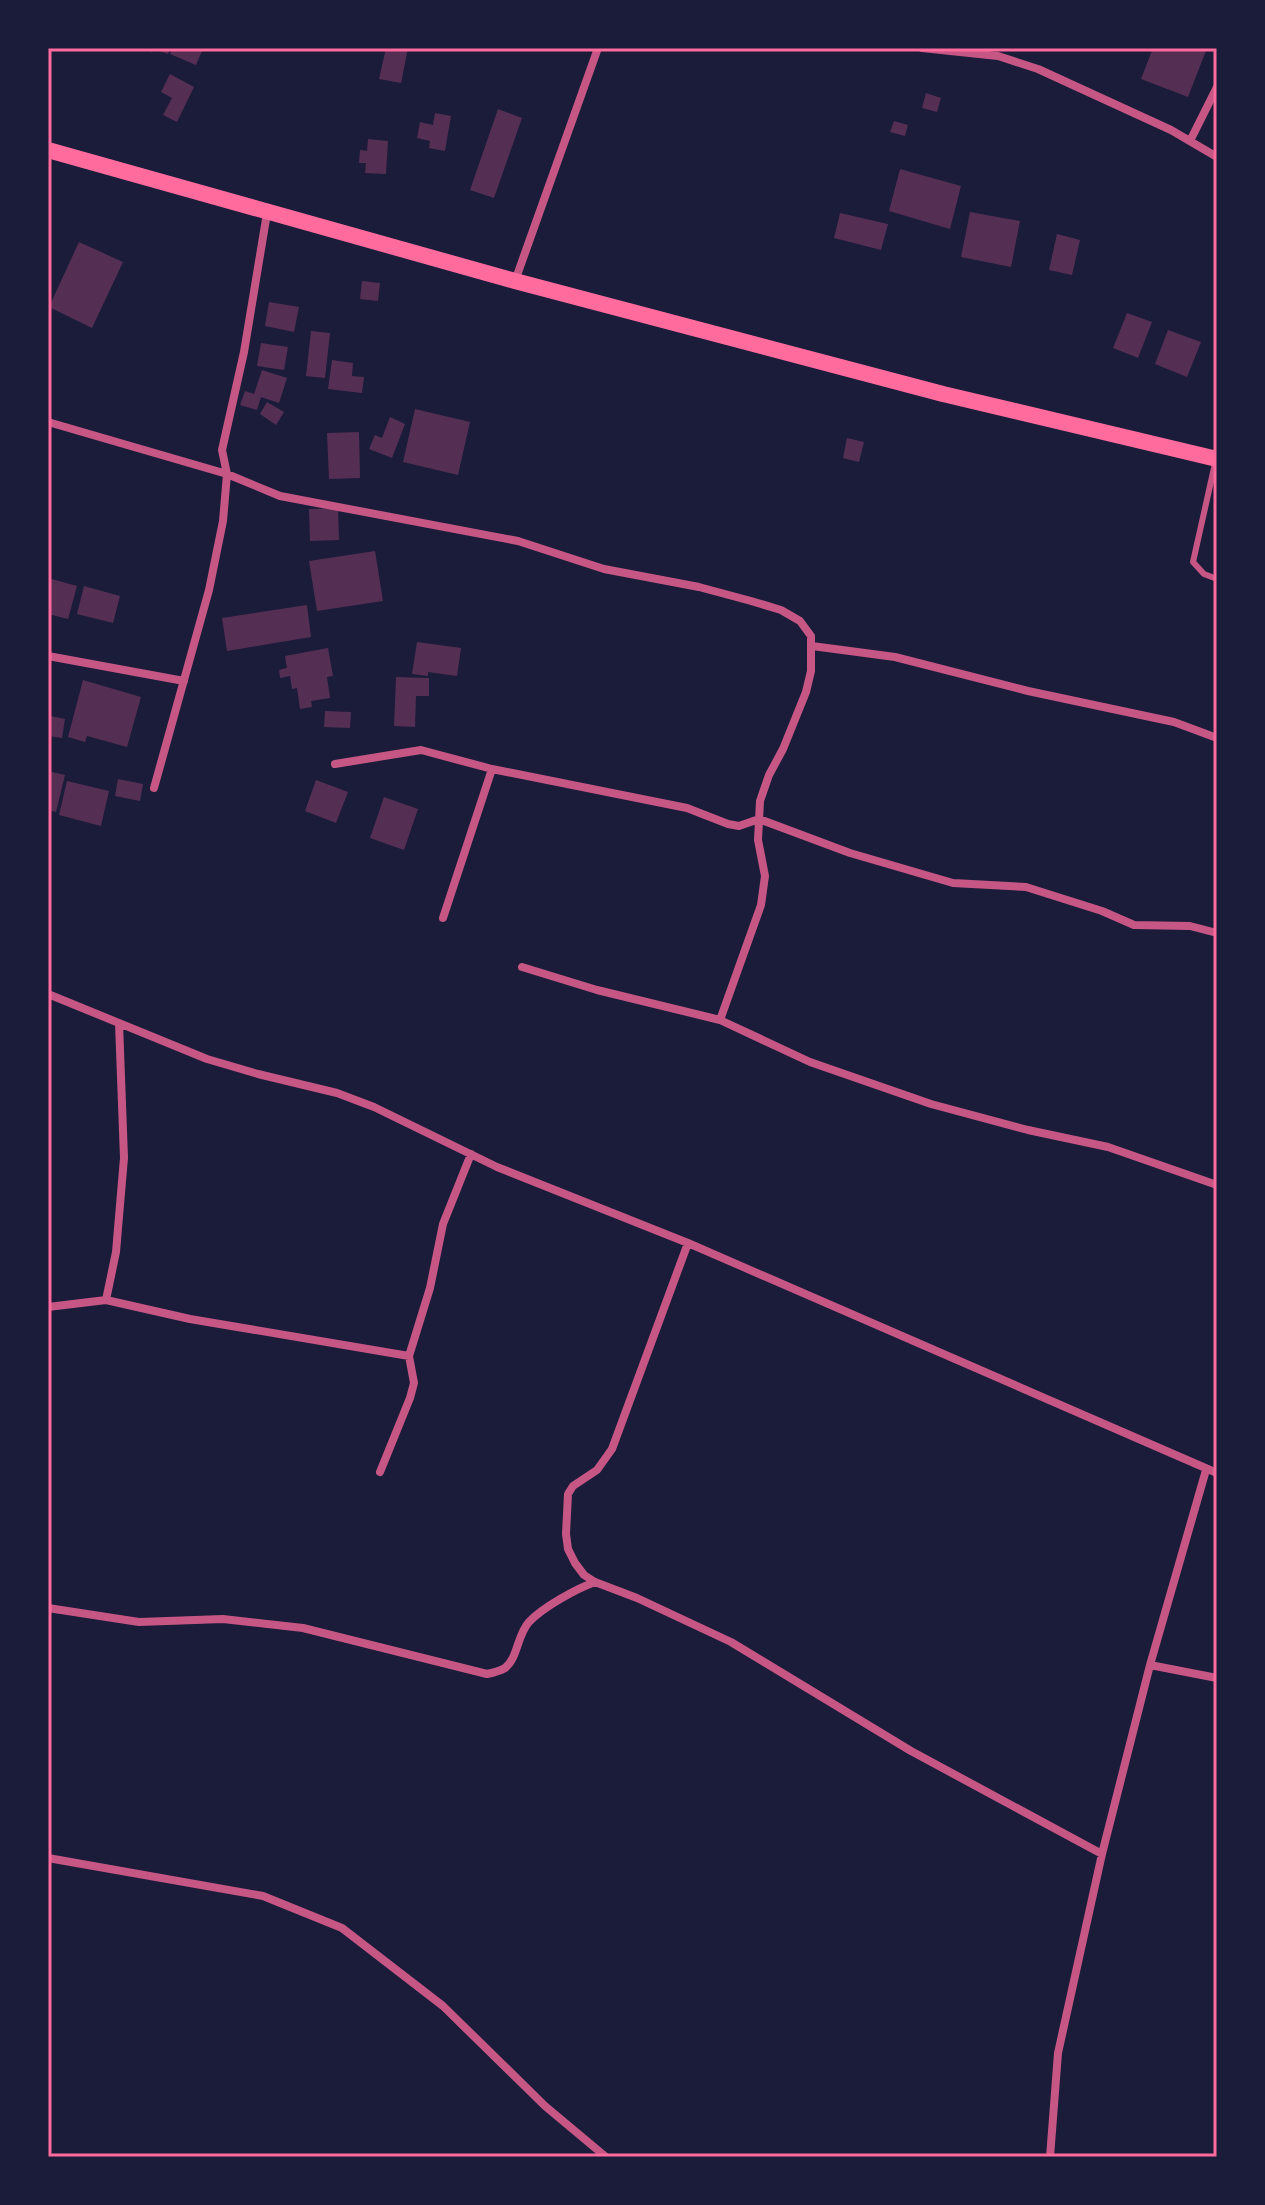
<svg xmlns="http://www.w3.org/2000/svg" width="1265" height="2205" font-family="Poppins,sans-serif">
  <style>
    .building { fill: #542f53 }
    .lines { fill: none; stroke-linecap: round; stroke-linejoin: round }
    .service { stroke: #c65784; stroke-width: 6 }
    .minor { stroke: #c65784; stroke-width: 8 }
    .secondary { stroke: #ff6b9d; stroke-width: 16 }
    .neatline { fill: none; stroke: #ff6b9d; stroke-width: 3 }
  </style>
  <rect width="100%" height="100%" fill="#1b1b3a"/>
  <path class="building" d="M 142,48 L 170,48 L 168,54 L 153,49 L 152,52 Z
    M 172,48 L 193,48 L 202,51 L 196,65 L 170,54 Z
    M 386,48 L 408,48 L 401,83 L 379,79 Z
    M 1153,48 L 1207,48 L 1188,97 L 1141,79 Z
    M 170,74 L 194,87 L 177,122 L 163,115 L 172,98 L 161,92 Z
    M 926,93 L 941,98 L 937,112 L 922,108 Z
    M 498,109 L 522,118 L 494,198 L 470,190 Z
    M 435,113 L 451,116 L 445,151 L 429,148 L 430,141 L 417,138 L 420,122 L 433,125 Z
    M 894,121 L 908,125 L 905,136 L 890,132 Z
    M 368,139 L 388,141 L 386,174 L 365,173 L 366,163 L 359,163 L 360,150 L 367,151 Z
    M 900,169 L 961,186 L 950,229 L 889,211 Z
    M 970,212 L 1020,221 L 1011,267 L 961,257 Z
    M 840,213 L 888,224 L 881,250 L 834,238 Z
    M 1057,234 L 1080,240 L 1072,275 L 1049,270 Z
    M 79,242 L 123,262 L 92,328 L 49,307 Z
    M 362,281 L 380,283 L 378,301 L 360,299 Z
    M 269,302 L 299,307 L 294,332 L 265,326 Z
    M 1127,313 L 1152,322 L 1138,358 L 1113,348 Z
    M 1168,330 L 1201,342 L 1187,377 L 1155,364 Z
    M 311,331 L 330,333 L 325,378 L 306,376 Z
    M 261,343 L 288,347 L 284,370 L 257,366 Z
    M 332,360 L 353,363 L 352,376 L 364,377 L 362,393 L 328,389 Z
    M 262,370 L 287,378 L 279,403 L 261,397 L 257,410 L 240,405 L 245,391 L 254,394 Z
    M 267,402 L 284,412 L 276,425 L 260,414 Z
    M 415,409 L 470,422 L 458,475 L 403,462 Z
    M 390,417 L 405,424 L 392,458 L 369,449 L 375,435 L 382,438 Z
    M 359,432 L 360,478 L 329,479 L 327,433 Z
    M 847,438 L 864,442 L 859,462 L 843,458 Z
    M 338,508 L 339,540 L 310,541 L 309,509 Z
    M 375,551 L 383,601 L 317,611 L 309,561 Z
    M 48,578 L 77,586 L 68,619 L 48,614 Z
    M 84,586 L 120,596 L 113,623 L 77,614 Z
    M 307,605 L 311,637 L 227,651 L 222,618 Z
    M 417,642 L 461,648 L 457,676 L 428,672 L 428,676 L 412,674 Z
    M 328,648 L 333,676 L 327,677 L 330,698 L 311,701 L 312,707 L 300,709 L 297,688 L 292,689 L 290,676 L 280,678 L 279,670 L 287,668 L 285,656 Z
    M 396,677 L 429,678 L 429,696 L 416,696 L 415,727 L 394,726 Z
    M 83,680 L 141,697 L 127,747 L 87,736 L 85,742 L 68,737 Z
    M 325,711 L 351,712 L 350,728 L 324,727 Z
    M 51,716 L 65,719 L 62,738 L 48,736 Z
    M 48,771 L 65,775 L 56,812 L 48,810 Z
    M 118,779 L 143,784 L 140,801 L 115,796 Z
    M 316,780 L 348,792 L 336,823 L 305,811 Z
    M 67,781 L 109,791 L 101,826 L 59,815 Z
    M 384,797 L 418,809 L 404,850 L 370,838 Z"/>
  <g class="lines">
    <path class="service" d="M 1216,459 L 1193,562 L 1204,574 L 1217,579"/>
    <path class="minor" d="M 922,48 L 998,56 L 1038,69 L 1171,130 L 1217,157
      M 1190,141 L 1217,87
      M 515,281 L 598,48
      M 48,422 L 227,474 L 280,496 L 518,541 L 604,569 L 699,587 L 751,601 L 781,610 L 800,621 L 811,636 L 811,671 L 806,692 L 783,749 L 769,775 L 760,801 L 758,840 L 765,876 L 761,905 L 720,1020
      M 812,646 L 895,657 L 1028,691 L 1174,722 L 1217,738
      M 48,656 L 184,681
      M 335,764 L 421,750 L 492,769 L 687,808 L 728,824 L 739,826 L 759,819 L 850,853 L 953,883 L 1026,887 L 1102,911 L 1134,925 L 1190,926 L 1217,933
      M 154,788 L 209,590 L 223,521 L 227,474 L 222,450 L 244,352 L 267,213
      M 443,918 L 492,769
      M 522,967 L 597,990 L 720,1020 L 810,1062 L 931,1104 L 1028,1130 L 1108,1147 L 1217,1185
      M 48,994 L 207,1059 L 258,1074 L 337,1093 L 374,1107 L 497,1167 L 688,1243 L 1217,1473
      M 688,1243 L 612,1449 L 597,1470 L 573,1486 L 568,1494 L 566,1534 L 568,1549 L 575,1563 L 584,1575 L 595,1582 L 637,1598 L 731,1642 L 911,1751 L 1102,1854
      M 106,1300 L 116,1252 L 124,1158 L 119,1023
      M 48,1307 L 106,1300 L 190,1319 L 409,1356
      M 380,1472 L 410,1398 L 414,1383 L 409,1356 L 430,1288 L 443,1224 L 471,1154
      M 48,1608 L 139,1622 L 223,1619 L 303,1628 L 487,1674 C 492,1673 500,1671 505,1668 C 518,1658 517,1635 529,1622 C 543,1607 576,1589 595,1582
      M 1150,1665 L 1217,1678
      M 48,1858 L 263,1896 L 342,1928 L 443,2006 L 545,2106 L 606,2157
      M 1050,2157 L 1058,2053 L 1102,1854 L 1150,1665 L 1206,1470"/>
    <path class="secondary" d="M 48,150 L 515,281 L 943,394 L 1217,459"/>
  </g>
  <rect width="1265" height="2205" fill="none" stroke="#1b1b3a" stroke-width="100"/>
  <rect x="50" y="50" width="1165" height="2105" class="neatline"/>
</svg>
